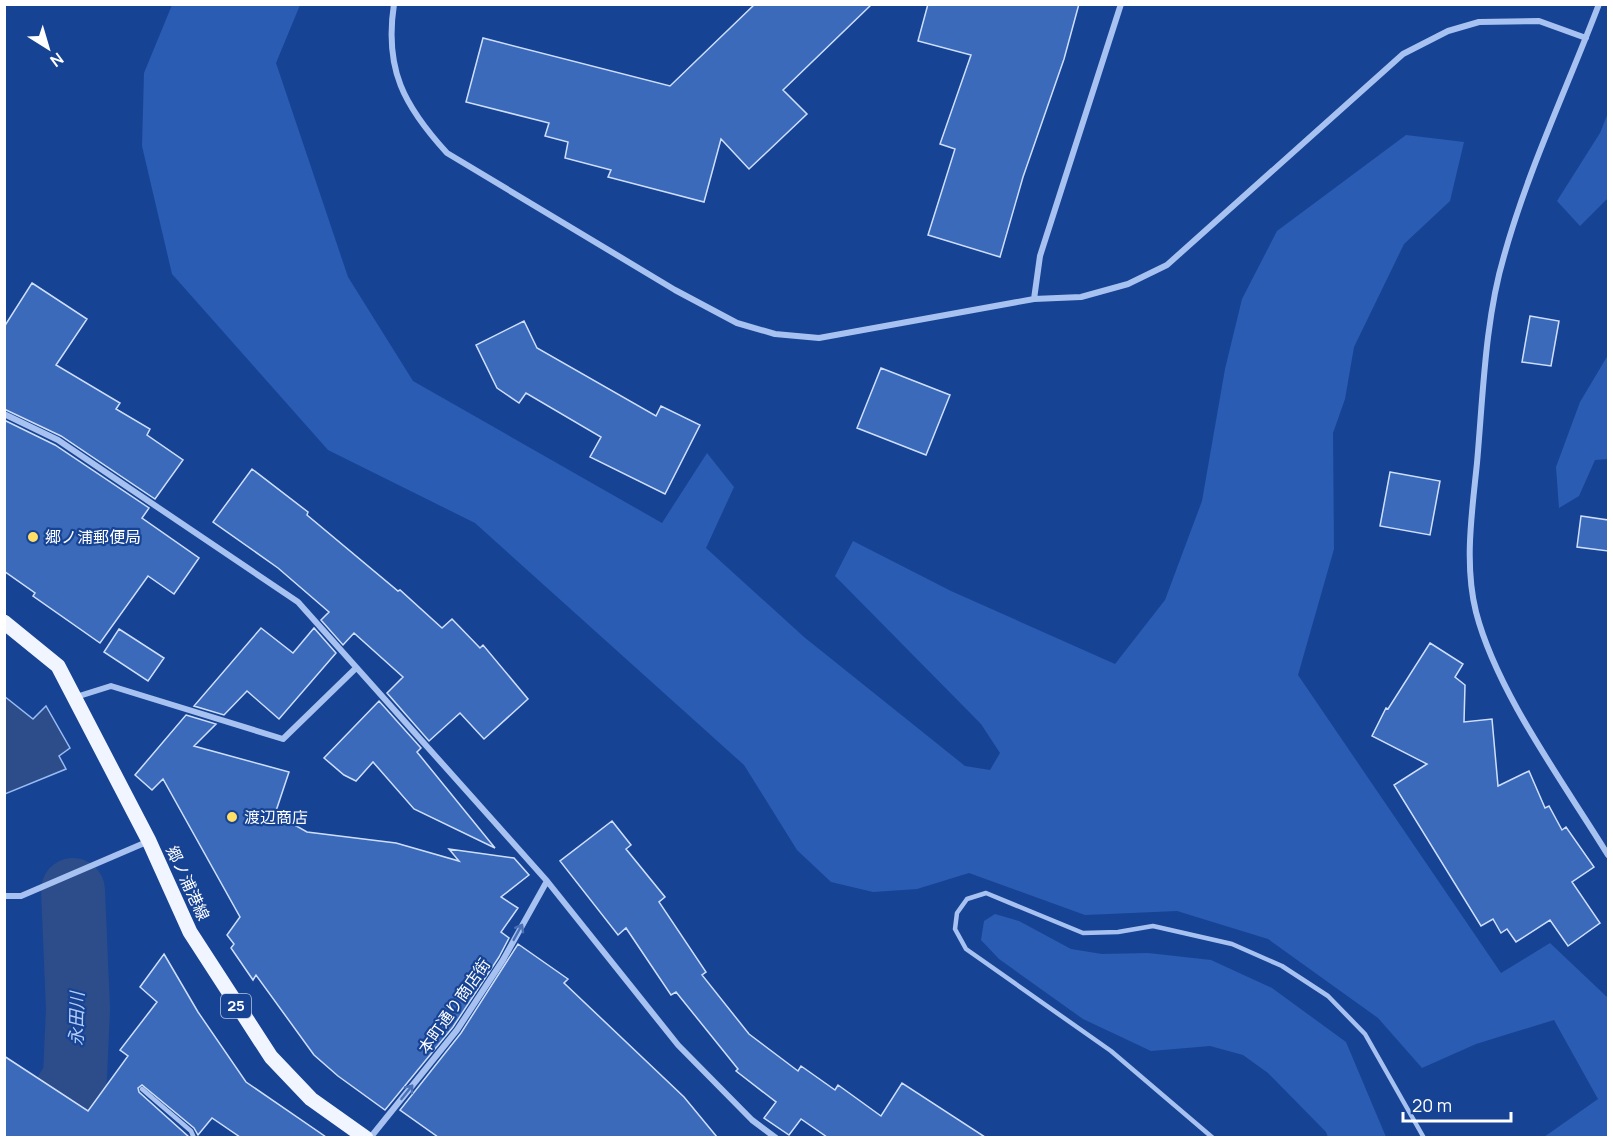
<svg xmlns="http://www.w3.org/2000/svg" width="1613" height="1142" font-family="Manrope,'Noto Sans JP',sans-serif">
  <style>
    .green { fill: #2a5cb3 }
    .water { fill: #2c4d89; stroke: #99bcf3; stroke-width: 1.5 }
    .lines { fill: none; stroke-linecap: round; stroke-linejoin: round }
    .river { stroke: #2c4d89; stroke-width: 64 }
    .building { fill: #3b6abb; stroke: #cedffc; stroke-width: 1.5 }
    .lane { stroke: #a7c2f1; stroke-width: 4.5 }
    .street { stroke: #a7c2f1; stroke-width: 6 }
    .primary { stroke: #f0f5ff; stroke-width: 15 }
    .oneway { stroke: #496fb5 }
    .poi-dot { fill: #ffdf66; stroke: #174394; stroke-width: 2 }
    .labels { text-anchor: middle; stroke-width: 4.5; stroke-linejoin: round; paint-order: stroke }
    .shield { fill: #174394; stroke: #b9c7df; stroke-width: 1.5 }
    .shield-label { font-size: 15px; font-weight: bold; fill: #fff }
    .poi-label { font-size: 16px; fill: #fff; stroke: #174394; text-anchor: start }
    .street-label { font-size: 16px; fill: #fff; stroke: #174394 }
    .water-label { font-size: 18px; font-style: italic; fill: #b3cdf8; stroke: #174394 }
  </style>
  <rect width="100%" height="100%" fill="#174394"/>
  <path class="green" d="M 172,5 L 300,5 L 276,63 L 348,277 L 413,381 L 662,523 L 707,453 L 734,487 L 706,548 L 804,637 L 965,766 L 990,770 L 1000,753 L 981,724 L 835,576 L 853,541 L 951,591 L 1115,664 L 1165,600 L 1202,501 L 1225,369 L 1242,299 L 1277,231 L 1406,135 L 1464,142 L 1450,201 L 1404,244 L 1354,347 L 1345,399 L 1333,433 L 1334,549 L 1298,675 L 1501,973 L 1550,943 L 1608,998 L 1608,1137 L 1544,1137 L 1598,1099 L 1554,1020 L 1476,1044 L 1422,1068 L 1378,1018 L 1268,939 L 1177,911 L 1085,915 L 969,873 L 917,889 L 873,892 L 831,882 L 797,850 L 744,765 L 475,523 L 328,450 L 172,274 L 142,146 L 144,73 Z
    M 1608,113 L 1608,198 L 1580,226 L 1557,201 L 1600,133 Z
    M 1608,355 L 1608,459 L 1595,460 L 1579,496 L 1559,508 L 1556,467 L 1580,402 Z
    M 995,914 L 1019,921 L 1071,949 L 1102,954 L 1148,953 L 1211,960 L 1272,988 L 1346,1042 L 1386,1137 L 1328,1137 L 1326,1132 L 1268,1073 L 1243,1055 L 1210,1046 L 1151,1051 L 1083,1019 L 999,959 L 981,940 L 984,921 Z"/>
  <path class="water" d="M 4,696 L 33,719 L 46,706 L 70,748 L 59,756 L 66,769 L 5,794 Z"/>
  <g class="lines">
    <path class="river" d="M 38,1138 L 75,1077 L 78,1009 L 73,890"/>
  </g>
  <path class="building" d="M 755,4 L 872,4 L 783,90 L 807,114 L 749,169 L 721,139 L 704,202 L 608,177 L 611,170 L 565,158 L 568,142 L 545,136 L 549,123 L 466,102 L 483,38 L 670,86 Z
    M 928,4 L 1079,4 L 1064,59 L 1023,177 L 1000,257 L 928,235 L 955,149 L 940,144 L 971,55 L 918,41 Z
    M 32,283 L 87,319 L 56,365 L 120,403 L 116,409 L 150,429 L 147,435 L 183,460 L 155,499 L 61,436 L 4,409 L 4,327 Z
    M 1530,316 L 1559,321 L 1551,366 L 1522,362 Z
    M 524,321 L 537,348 L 656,416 L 661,406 L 700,425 L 665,494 L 590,457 L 601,437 L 526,393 L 519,403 L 497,388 L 476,345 Z
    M 881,368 L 950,395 L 926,455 L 857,428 Z
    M 4,420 L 55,445 L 149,508 L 142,518 L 199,558 L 174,594 L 148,576 L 100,643 L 33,596 L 35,593 L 4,571 Z
    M 252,469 L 308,512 L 307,515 L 398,591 L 400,590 L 442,628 L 452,619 L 480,648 L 483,645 L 528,699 L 484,739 L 460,713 L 429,741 L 387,693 L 403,677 L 354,633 L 343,645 L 321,620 L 329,612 L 278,568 L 213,522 Z
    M 1390,472 L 1440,481 L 1430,535 L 1380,526 Z
    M 1581,516 L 1608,520 L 1608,551 L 1577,547 Z
    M 261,628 L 293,653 L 314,628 L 336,653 L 279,719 L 247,691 L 224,715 L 194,706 Z
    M 119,629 L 164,658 L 148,681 L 104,652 Z
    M 1430,643 L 1463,664 L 1455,677 L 1465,685 L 1464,722 L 1492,719 L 1498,786 L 1529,771 L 1545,808 L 1549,806 L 1562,830 L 1566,827 L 1594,867 L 1572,882 L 1600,923 L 1568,946 L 1550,920 L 1516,942 L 1507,929 L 1501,933 L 1493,919 L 1481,926 L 1394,785 L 1427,764 L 1372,736 L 1386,708 L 1388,709 Z
    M 379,701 L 421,748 L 417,752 L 495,848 L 414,809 L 373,762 L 356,781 L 344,775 L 324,758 Z
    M 186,715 L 216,724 L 194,746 L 289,772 L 275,814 L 307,832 L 396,843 L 459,861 L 449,849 L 514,858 L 529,875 L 501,897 L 518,908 L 501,932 L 509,938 L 499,957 L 453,1027 L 385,1110 L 338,1076 L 314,1055 L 256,975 L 253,980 L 231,948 L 234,944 L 227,935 L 240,917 L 163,779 L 152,790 L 135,775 Z
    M 612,821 L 631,845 L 626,849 L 665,897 L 659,902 L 706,972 L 702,975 L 749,1034 L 798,1071 L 801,1066 L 835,1090 L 838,1085 L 881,1116 L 902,1083 L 985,1137 L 827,1137 L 801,1119 L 789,1135 L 764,1118 L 776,1102 L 736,1071 L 738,1069 L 676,992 L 671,995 L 626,928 L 618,935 L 560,861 Z
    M 518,944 L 568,979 L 564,983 L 684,1097 L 717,1137 L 438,1137 L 400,1110 L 461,1033 Z
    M 164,954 L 198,1012 L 246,1082 L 326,1137 L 240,1137 L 212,1118 L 198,1135 L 194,1128 L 142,1085 L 138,1088 L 139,1092 L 189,1137 L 4,1137 L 4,1056 L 88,1111 L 128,1056 L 120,1050 L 157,1002 L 140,987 Z"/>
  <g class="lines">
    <path class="lane" d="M 142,1089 L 191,1131 L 194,1138
      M 1213,1138 L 1111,1051 L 966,949 L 955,929 L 957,913 L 967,899 L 986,893 L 1083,933 L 1118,932 L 1153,926 L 1232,944 L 1282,966 L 1328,996 L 1365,1034 L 1424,1138"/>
    <path class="street" d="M 394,4 C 384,69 404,106 447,153 L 675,290 L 737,323 L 775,334 L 819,338 L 1034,299 L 1081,297 L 1128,284 L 1167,265 L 1403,54 L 1448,31 L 1479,22 L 1539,21 L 1586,38
      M 1599,4 C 1567,88 1528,170 1504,256 C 1485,320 1483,396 1477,463 C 1472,512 1464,564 1476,612 C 1497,693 1564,783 1608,855
      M 1034,299 L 1040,256 L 1121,4
      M 4,414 L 58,440 L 298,602 L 547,881 L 678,1045 L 752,1120 L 776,1138
      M 76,697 L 111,686 L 283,739 L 356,668
      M 4,896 L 21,896 L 149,841
      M 370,1138 L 457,1030 L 503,960 L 547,881"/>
    <path class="primary" d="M 4,622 L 58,666 L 149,841 L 190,932 L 271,1057 L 311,1099 L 366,1138"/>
  </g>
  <defs><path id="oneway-shaft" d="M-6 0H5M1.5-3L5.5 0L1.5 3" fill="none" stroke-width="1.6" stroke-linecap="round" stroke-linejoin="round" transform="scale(1.5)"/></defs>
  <g class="oneway">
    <use href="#oneway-shaft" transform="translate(518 932) rotate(-61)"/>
    <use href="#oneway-shaft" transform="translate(407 1092) rotate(-51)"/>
  </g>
  <g class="poi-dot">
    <circle cx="33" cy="537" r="6"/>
    <circle cx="232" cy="817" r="6"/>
  </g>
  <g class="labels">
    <rect class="shield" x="221" y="994" width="30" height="24" rx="4.5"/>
    <g class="shield-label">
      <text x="236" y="1011">25</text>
    </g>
    <g class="poi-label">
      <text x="45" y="543">郷ノ浦郵便局</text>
      <text x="244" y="823">渡辺商店</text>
    </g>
    <g class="street-label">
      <text transform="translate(188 883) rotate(65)" y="6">郷ノ浦港線</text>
      <text transform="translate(454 1006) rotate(-55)" y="6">本町通り商店街</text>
    </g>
    <g class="water-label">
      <text transform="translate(77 1019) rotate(-89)" y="6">永田川</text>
    </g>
  </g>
  <rect width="1613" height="1142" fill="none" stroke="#ffffff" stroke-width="12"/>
  <g transform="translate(48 48) rotate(143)" stroke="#174394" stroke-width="4.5" paint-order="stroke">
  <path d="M0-4.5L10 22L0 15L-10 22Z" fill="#ffffff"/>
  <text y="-9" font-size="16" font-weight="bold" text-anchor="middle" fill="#ffffff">N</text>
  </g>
  <path d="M1403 1112v9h108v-9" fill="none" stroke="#ffffff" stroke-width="3"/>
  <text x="1412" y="1112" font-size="18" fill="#ffffff" stroke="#174394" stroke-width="4.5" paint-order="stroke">20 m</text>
</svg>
